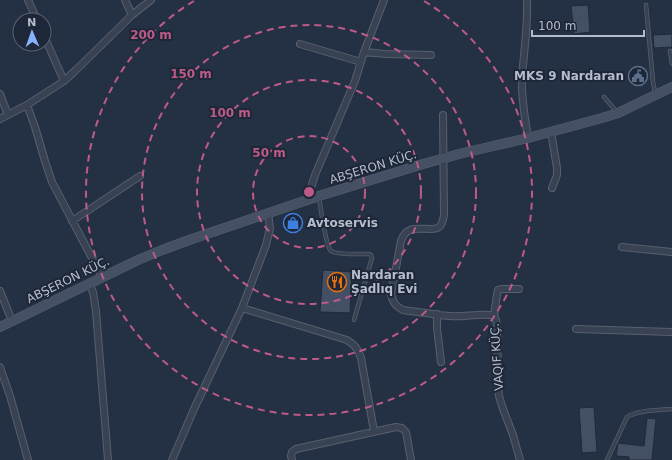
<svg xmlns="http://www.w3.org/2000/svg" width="672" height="460" font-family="'DejaVu Sans',sans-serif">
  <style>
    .building { fill: #434f65; stroke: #1f2939 }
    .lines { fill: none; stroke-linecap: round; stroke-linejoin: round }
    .lane-casing { stroke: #56606f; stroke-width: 4.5 }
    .street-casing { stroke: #56606f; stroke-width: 8 }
    .secondary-casing { stroke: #56606f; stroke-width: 10 }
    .lane { stroke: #384252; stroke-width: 3 }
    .street { stroke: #384252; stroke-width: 6 }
    .secondary { stroke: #465065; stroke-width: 9 }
    .ring { fill: none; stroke: #bd5a88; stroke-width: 2; stroke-dasharray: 7 5 }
    .labels { text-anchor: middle; stroke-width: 4; stroke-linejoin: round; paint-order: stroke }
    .poi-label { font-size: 12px; font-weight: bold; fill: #b5bdcc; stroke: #1d2737; text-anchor: start }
    .street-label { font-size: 12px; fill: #b5bdcc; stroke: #1d2737 }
    .centre { fill: #bd5a88; stroke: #1d2737; stroke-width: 2 }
    .ring-label { font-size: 12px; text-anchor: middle; font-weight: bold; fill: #bd5a88; stroke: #1d2737; stroke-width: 4; stroke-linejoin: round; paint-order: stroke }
  </style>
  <rect width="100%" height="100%" fill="#243043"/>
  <path class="building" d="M 588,5 L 590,32 L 574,34 L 571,6 Z
    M 672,34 L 672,47 L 654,48 L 653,35 Z
    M 323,270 L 352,272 L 350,313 L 320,312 Z
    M 594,407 L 597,452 L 582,453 L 579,408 Z
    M 647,418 L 656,419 L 652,460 L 629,460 L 629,457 L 616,456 L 618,443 L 644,446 Z"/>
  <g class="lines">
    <defs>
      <path id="lane" d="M 646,5 L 653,82 L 655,93
        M 670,51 L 672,64
        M 604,97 L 616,111
        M 319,198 C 321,208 325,245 331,251 C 336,255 362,254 369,254 L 371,255 L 372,258 L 354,320
        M 607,460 L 627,417 C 637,410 660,410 672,409"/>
      <path id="street" d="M 28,0 L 37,20
        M 125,0 L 132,15
        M 527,0 C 528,26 524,51 522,77 C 521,97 525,118 528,138
        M 44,36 L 64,81
        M 300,44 L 361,62
        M 364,52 L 386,54 L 431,55
        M 0,94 L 8,115
        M 27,105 L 35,127 L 45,161 L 52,182 L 102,277
        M 443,115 L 444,215 C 443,219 443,224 439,227 C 437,229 433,229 430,229 C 416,229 406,226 401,241 L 391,294 C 393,302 395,306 403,310 C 419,312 434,315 450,316 C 463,318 482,312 494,316 L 496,320 L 497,325 L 498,384 L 499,396 L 503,409 L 513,435 L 520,460
        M 0,119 L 27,105 L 64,81 L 75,71 L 132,15 L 151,0
        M 551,132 L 557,168 L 557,175 L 552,188
        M 311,199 L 310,191 L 315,175 L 355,81 L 364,52 L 384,0
        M 72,221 L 140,176
        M 622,247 L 672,252
        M 89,284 L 93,292 L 96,311 L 108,460
        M 0,291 L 12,321
        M 242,308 L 347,340 C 355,345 358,349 361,358 L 374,431
        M 437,314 L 437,328 L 441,362
        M 494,316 L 497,294 L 498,290 L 502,289 L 519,289
        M 576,329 L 672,332
        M 0,367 L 10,396 L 28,460
        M 172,460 L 194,409 L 242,308 L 266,245 L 270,228 L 268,213
        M 292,460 L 291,456 L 292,452 L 296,449 L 396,427 L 402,428 L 406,432 L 411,460"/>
      <path id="secondary" d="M 0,327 L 138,260 L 162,250 L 192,239 L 319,196 L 423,164 L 463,153 L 528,138 L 602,118 L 618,113 L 672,87"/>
    </defs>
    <use href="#lane" class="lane-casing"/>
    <use href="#street" class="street-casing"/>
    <use href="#secondary" class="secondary-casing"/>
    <use href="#lane" class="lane"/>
    <use href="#street" class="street"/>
    <use href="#secondary" class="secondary"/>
  </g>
  <g class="ring">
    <circle cx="309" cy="192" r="56"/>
    <circle cx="309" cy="192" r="112"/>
    <circle cx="309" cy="192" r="167"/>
    <path d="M424 1A223 223 0 1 1 194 1"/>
  </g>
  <defs>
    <symbol id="civic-ring" viewBox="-11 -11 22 22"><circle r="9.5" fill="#1d2737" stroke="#5c6f8a" stroke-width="1.5"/><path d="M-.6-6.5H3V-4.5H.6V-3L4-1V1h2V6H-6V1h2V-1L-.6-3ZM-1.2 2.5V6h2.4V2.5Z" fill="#5c6f8a"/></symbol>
    <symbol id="shop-ring" viewBox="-11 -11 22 22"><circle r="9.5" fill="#1d2737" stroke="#3f7fe0" stroke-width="1.5"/><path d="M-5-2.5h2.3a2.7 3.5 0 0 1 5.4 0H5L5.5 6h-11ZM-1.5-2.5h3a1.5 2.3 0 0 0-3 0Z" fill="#3f7fe0"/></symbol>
    <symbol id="restaurant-ring" viewBox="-11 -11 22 22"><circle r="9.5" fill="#1d2737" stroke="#e8710a" stroke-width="1.5"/><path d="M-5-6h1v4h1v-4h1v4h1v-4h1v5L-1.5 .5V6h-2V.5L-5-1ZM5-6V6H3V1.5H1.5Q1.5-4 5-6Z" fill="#e8710a"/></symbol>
  </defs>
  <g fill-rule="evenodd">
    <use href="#civic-ring" x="627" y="65" width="22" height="22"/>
    <use href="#shop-ring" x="282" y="212" width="22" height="22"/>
    <use href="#restaurant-ring" x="326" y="271" width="22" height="22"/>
  </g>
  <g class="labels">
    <g class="poi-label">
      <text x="624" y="80" text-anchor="end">MKS 9 Nardaran</text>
      <text x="307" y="227">Avtoservis</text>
      <text x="351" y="279">Nardaran<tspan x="351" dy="14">Şadlıq Evi</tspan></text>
    </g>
    <g class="street-label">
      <text transform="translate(373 167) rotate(-17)" y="4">ABŞERON KÜÇ.</text>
      <text transform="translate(68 280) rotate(-26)" y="4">ABŞERON KÜÇ.</text>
      <text transform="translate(497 357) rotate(-94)" y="4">VAQIF KÜÇ.</text>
    </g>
  </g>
  <circle cx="309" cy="192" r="6" class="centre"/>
  <g class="ring-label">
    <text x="151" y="39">200 m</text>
    <text x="191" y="78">150 m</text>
    <text x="230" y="117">100 m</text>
    <text x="269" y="157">50 m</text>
  </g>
  <g transform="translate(32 32) rotate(358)"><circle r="19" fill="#1d2737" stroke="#5a6373"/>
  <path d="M0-3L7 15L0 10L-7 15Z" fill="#87b0ff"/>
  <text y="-6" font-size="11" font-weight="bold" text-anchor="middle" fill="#b5bdcc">N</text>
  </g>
  <path d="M532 30v6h112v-6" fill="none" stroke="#b5bdcc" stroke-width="2"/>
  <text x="538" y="30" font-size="12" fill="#b5bdcc" stroke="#1d2737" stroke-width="3" paint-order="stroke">100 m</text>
</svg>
